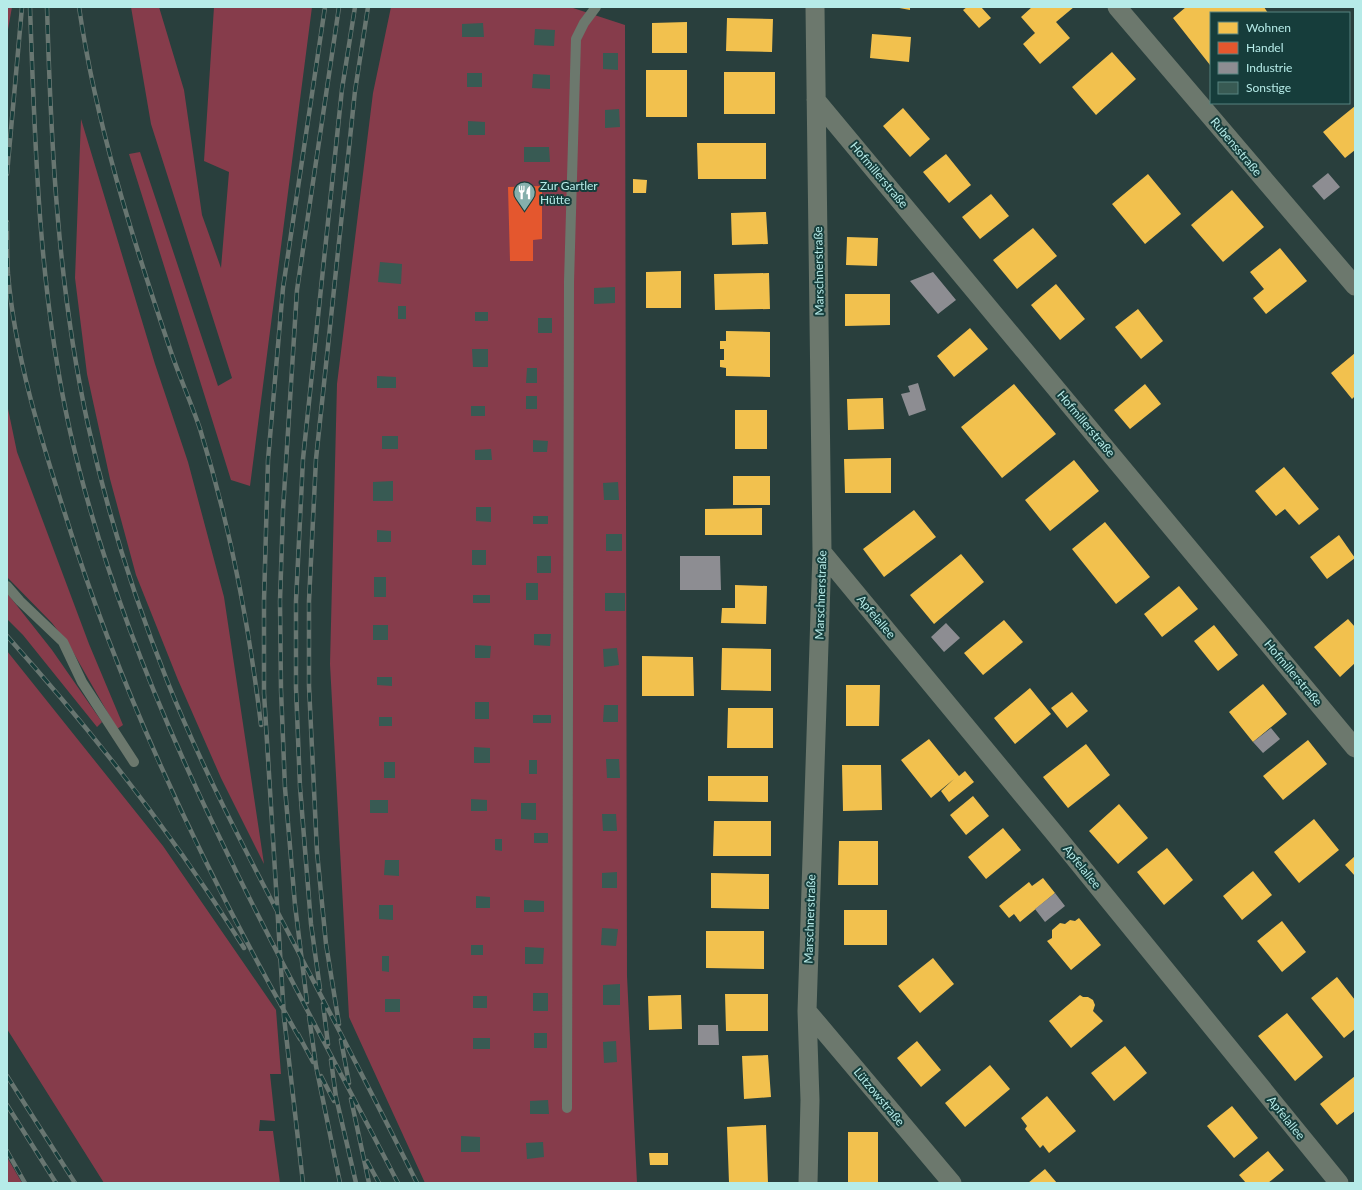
<svg xmlns="http://www.w3.org/2000/svg" width="1362" height="1190" font-family="Lato,sans-serif">
  <style>
    .green { fill: #863c4b }
    .homes { fill: #f2c14e }
    .shops { fill: #e4572e }
    .industry { fill: #8d8d92 }
    .building { fill: #385a53 }
    .lines { fill: none; stroke-linecap: round; stroke-linejoin: round }
    .lane { stroke: #6c786d; stroke-width: 10 }
    .street { stroke: #6c786d; stroke-width: 19 }
    .rail-casing { stroke: #687671; stroke-width: 4.5 }
    .rail { stroke: #163d3b; stroke-width: 3; stroke-dasharray: 9; stroke-linecap: butt }
    .labels { text-anchor: middle; stroke-width: 4; stroke-linejoin: round; paint-order: stroke }
    .street-label { font-size: 12px; fill: #b6ebe8; stroke: #163d3b }
    .poi-label { font-size: 12px; fill: #b6ebe8; stroke: #163d3b; text-anchor: start }
  </style>
  <rect width="100%" height="100%" fill="#293f3d"/>
  <path class="green" d="M 7,7 L 12,7 L 7,35 Z
    M 131,7 L 159,7 L 184,90 L 202,215 L 221,268 L 229,172 L 204,161 L 214,7 L 312,7 L 250,486 L 231,480 L 129,154 L 140,152 L 218,386 L 232,378 L 151,124 Z
    M 391,7 L 570,7 L 625,25 L 627,976 L 637,1183 L 425,1183 L 349,1017 L 330,664 L 337,384 L 373,93 Z
    M 81,119 L 155,364 L 188,462 L 224,597 L 264,864 L 221,778 L 178,680 L 136,575 L 110,479 L 87,374 L 75,278 Z
    M 7,404 L 17,452 L 89,644 L 123,725 L 117,729 L 69,645 L 52,623 L 7,577 Z
    M 7,593 L 52,650 L 102,722 L 97,727 L 23,635 L 7,619 Z
    M 7,651 L 163,846 L 276,1010 L 281,1074 L 270,1074 L 275,1121 L 260,1120 L 259,1131 L 273,1131 L 280,1183 L 104,1183 L 7,1029 Z
    M 7,1157 L 22,1183 L 7,1183 Z"/>
  <path class="homes" d="M 894,7 L 910,7 L 910,10 Z
    M 967,7 L 981,7 L 991,18 L 979,28 L 963,10 Z
    M 1032,7 L 1074,7 L 1056,22 L 1070,38 L 1040,64 L 1023,44 L 1035,33 L 1021,17 Z
    M 1186,7 L 1264,7 L 1268,13 L 1211,13 L 1210,65 L 1173,18 Z
    M 727,18 L 773,19 L 772,52 L 726,51 Z
    M 687,22 L 687,53 L 652,53 L 652,23 Z
    M 872,34 L 911,37 L 909,62 L 870,58 Z
    M 1112,52 L 1136,79 L 1096,115 L 1072,87 Z
    M 646,70 L 687,70 L 687,117 L 646,117 Z
    M 724,72 L 775,72 L 775,114 L 724,114 Z
    M 1355,106 L 1355,150 L 1345,158 L 1323,132 Z
    M 903,108 L 930,139 L 910,157 L 883,126 Z
    M 697,143 L 766,143 L 766,179 L 698,179 Z
    M 946,154 L 971,185 L 949,203 L 923,172 Z
    M 1148,174 L 1181,214 L 1145,244 L 1112,204 Z
    M 633,179 L 647,180 L 646,193 L 633,193 Z
    M 1232,190 L 1264,227 L 1223,262 L 1191,225 Z
    M 991,194 L 1009,216 L 980,239 L 962,217 Z
    M 766,212 L 768,244 L 732,245 L 731,213 Z
    M 1033,228 L 1057,256 L 1017,289 L 993,260 Z
    M 847,237 L 878,238 L 877,266 L 846,265 Z
    M 1280,248 L 1307,281 L 1266,314 L 1253,298 L 1264,289 L 1250,272 Z
    M 681,271 L 681,308 L 646,308 L 646,272 Z
    M 769,273 L 770,309 L 715,310 L 714,274 Z
    M 1056,284 L 1085,319 L 1060,340 L 1031,305 Z
    M 845,294 L 890,294 L 890,325 L 845,326 Z
    M 1138,309 L 1163,341 L 1141,359 L 1115,327 Z
    M 970,328 L 988,349 L 954,377 L 937,356 Z
    M 726,331 L 770,332 L 770,377 L 726,376 L 726,368 L 720,367 L 720,360 L 724,360 L 724,349 L 720,349 L 720,341 L 726,341 Z
    M 1355,353 L 1355,396 L 1352,399 L 1331,373 Z
    M 1014,384 L 1056,434 L 1002,478 L 961,427 Z
    M 1145,384 L 1161,404 L 1130,429 L 1114,410 Z
    M 883,398 L 884,429 L 848,430 L 847,399 Z
    M 735,410 L 767,410 L 767,449 L 735,449 Z
    M 891,458 L 891,493 L 845,493 L 844,459 Z
    M 1074,460 L 1099,491 L 1050,531 L 1025,500 Z
    M 1284,467 L 1319,509 L 1299,525 L 1285,509 L 1276,516 L 1255,491 Z
    M 733,476 L 770,476 L 770,505 L 733,505 Z
    M 762,508 L 762,535 L 705,535 L 705,509 Z
    M 914,510 L 936,537 L 884,577 L 863,549 Z
    M 1105,522 L 1150,577 L 1116,604 L 1072,549 Z
    M 1339,535 L 1355,558 L 1327,579 L 1310,557 Z
    M 961,554 L 984,582 L 934,624 L 910,595 Z
    M 735,585 L 767,586 L 766,624 L 721,623 L 722,608 L 735,608 Z
    M 1179,586 L 1198,609 L 1162,637 L 1144,614 Z
    M 1348,619 L 1355,627 L 1355,663 L 1340,677 L 1314,647 Z
    M 1004,620 L 1023,642 L 983,675 L 964,653 Z
    M 1214,625 L 1238,655 L 1218,671 L 1194,641 Z
    M 722,648 L 771,649 L 771,691 L 721,690 Z
    M 642,656 L 693,657 L 694,696 L 642,696 Z
    M 1263,684 L 1287,714 L 1253,742 L 1229,712 Z
    M 846,685 L 880,685 L 879,726 L 846,726 Z
    M 1030,688 L 1051,714 L 1015,744 L 994,718 Z
    M 1072,692 L 1088,711 L 1067,728 L 1051,708 Z
    M 728,708 L 773,708 L 773,748 L 727,748 Z
    M 929,739 L 959,776 L 965,771 L 974,782 L 949,802 L 941,791 L 954,779 L 931,798 L 901,760 Z
    M 1308,740 L 1327,764 L 1283,800 L 1263,776 Z
    M 1086,744 L 1110,775 L 1068,808 L 1043,777 Z
    M 842,765 L 881,765 L 882,810 L 843,811 Z
    M 708,776 L 768,776 L 768,802 L 708,801 Z
    M 973,796 L 989,816 L 966,835 L 950,815 Z
    M 1119,804 L 1148,838 L 1118,864 L 1089,831 Z
    M 1314,819 L 1339,850 L 1299,883 L 1274,852 Z
    M 714,821 L 771,821 L 771,856 L 713,856 Z
    M 1003,828 L 1021,850 L 986,879 L 968,857 Z
    M 839,841 L 878,841 L 878,885 L 838,885 Z
    M 1167,848 L 1193,880 L 1164,905 L 1137,872 Z
    M 1355,856 L 1355,876 L 1345,865 Z
    M 1253,871 L 1272,895 L 1242,920 L 1223,896 Z
    M 711,873 L 769,874 L 769,909 L 711,908 Z
    M 1043,878 L 1055,893 L 1020,922 L 1014,914 L 1009,918 L 999,906 L 1029,882 L 1032,886 Z
    M 844,910 L 887,910 L 887,945 L 844,945 Z
    M 1079,918 L 1101,945 L 1071,970 L 1047,941 L 1052,938 L 1052,930 L 1060,923 L 1065,924 L 1070,920 L 1075,921 Z
    M 1282,921 L 1306,952 L 1282,972 L 1257,941 Z
    M 706,931 L 764,931 L 764,969 L 706,968 Z
    M 933,958 L 954,984 L 920,1013 L 898,986 Z
    M 1337,977 L 1355,1000 L 1355,1029 L 1344,1038 L 1311,998 Z
    M 725,994 L 768,994 L 768,1031 L 726,1031 Z
    M 681,995 L 682,1029 L 649,1030 L 648,996 Z
    M 1080,995 L 1083,997 L 1088,997 L 1093,1000 L 1095,1005 L 1093,1011 L 1103,1021 L 1071,1048 L 1049,1021 Z
    M 1287,1013 L 1323,1057 L 1295,1081 L 1258,1036 Z
    M 917,1041 L 941,1070 L 921,1087 L 897,1058 Z
    M 1125,1046 L 1147,1073 L 1114,1101 L 1091,1073 Z
    M 768,1055 L 771,1097 L 744,1099 L 742,1056 Z
    M 990,1065 L 1010,1089 L 965,1127 L 945,1103 Z
    M 1355,1076 L 1355,1111 L 1337,1125 L 1320,1104 Z
    M 1047,1096 L 1076,1131 L 1049,1153 L 1043,1145 L 1040,1148 L 1025,1129 L 1027,1126 L 1021,1118 Z
    M 1232,1106 L 1258,1138 L 1234,1158 L 1207,1126 Z
    M 766,1125 L 768,1183 L 729,1183 L 727,1127 Z
    M 848,1132 L 878,1132 L 878,1183 L 848,1183 Z
    M 1268,1151 L 1284,1170 L 1268,1183 L 1246,1183 L 1239,1175 Z
    M 649,1153 L 668,1153 L 668,1165 L 650,1165 Z
    M 1045,1169 L 1057,1183 L 1028,1183 Z"/>
  <path class="shops" d="M 542,186 L 542,239 L 533,240 L 533,261 L 510,261 L 508,187 Z"/>
  <path class="industry" d="M 1328,173 L 1340,187 L 1324,200 L 1312,186 Z
    M 933,272 L 956,300 L 938,314 L 910,281 Z
    M 918,383 L 926,410 L 909,416 L 901,394 L 910,392 L 908,386 Z
    M 680,556 L 720,556 L 721,590 L 680,590 Z
    M 946,623 L 960,638 L 944,652 L 931,637 Z
    M 1271,728 L 1280,739 L 1263,753 L 1253,742 Z
    M 1055,893 L 1065,906 L 1045,922 L 1035,909 Z
    M 698,1025 L 718,1025 L 719,1045 L 698,1045 Z"/>
  <path class="building" d="M 483,23 L 484,37 L 462,37 L 462,24 Z
    M 535,29 L 555,30 L 554,46 L 534,45 Z
    M 603,53 L 618,53 L 618,70 L 603,69 Z
    M 467,73 L 482,73 L 482,87 L 467,87 Z
    M 533,74 L 550,75 L 550,89 L 532,88 Z
    M 619,109 L 620,127 L 605,128 L 605,110 Z
    M 468,121 L 485,122 L 485,135 L 468,135 Z
    M 524,147 L 549,147 L 550,162 L 524,162 Z
    M 380,262 L 402,264 L 401,284 L 378,282 Z
    M 615,287 L 615,303 L 594,304 L 594,288 Z
    M 398,306 L 406,306 L 406,319 L 398,319 Z
    M 475,312 L 488,312 L 488,321 L 475,321 Z
    M 538,318 L 552,318 L 552,333 L 538,333 Z
    M 472,349 L 488,349 L 488,367 L 473,367 Z
    M 527,368 L 537,368 L 537,383 L 526,383 Z
    M 377,376 L 396,377 L 396,388 L 377,388 Z
    M 526,396 L 537,396 L 537,409 L 526,409 Z
    M 471,406 L 485,406 L 485,416 L 471,416 Z
    M 382,436 L 398,436 L 398,449 L 382,449 Z
    M 533,440 L 548,441 L 547,452 L 533,452 Z
    M 491,449 L 492,460 L 475,460 L 475,450 Z
    M 393,481 L 393,501 L 373,501 L 373,482 Z
    M 618,482 L 619,500 L 604,500 L 603,483 Z
    M 476,507 L 491,507 L 491,522 L 476,521 Z
    M 533,516 L 548,516 L 548,524 L 533,524 Z
    M 377,530 L 391,531 L 391,542 L 377,542 Z
    M 606,534 L 622,534 L 622,551 L 606,551 Z
    M 472,550 L 486,550 L 486,565 L 472,565 Z
    M 537,556 L 551,556 L 551,573 L 537,573 Z
    M 374,577 L 386,577 L 386,597 L 374,597 Z
    M 526,583 L 538,583 L 538,600 L 526,600 Z
    M 605,593 L 625,593 L 625,611 L 605,611 Z
    M 473,595 L 490,595 L 490,603 L 473,603 Z
    M 373,625 L 388,625 L 388,640 L 373,640 Z
    M 534,634 L 551,634 L 550,646 L 534,645 Z
    M 475,645 L 491,646 L 490,658 L 475,658 Z
    M 617,648 L 619,665 L 604,667 L 603,649 Z
    M 377,677 L 392,677 L 392,686 L 377,685 Z
    M 475,702 L 489,702 L 489,719 L 475,719 Z
    M 604,705 L 618,705 L 618,722 L 603,722 Z
    M 533,715 L 551,715 L 551,723 L 533,723 Z
    M 379,717 L 392,717 L 392,726 L 379,726 Z
    M 474,747 L 490,748 L 490,763 L 474,763 Z
    M 606,759 L 619,759 L 620,778 L 607,778 Z
    M 529,760 L 537,760 L 537,774 L 529,774 Z
    M 384,762 L 395,762 L 395,778 L 384,778 Z
    M 471,799 L 487,800 L 487,811 L 471,811 Z
    M 370,800 L 388,800 L 388,813 L 370,813 Z
    M 521,803 L 536,803 L 536,820 L 521,819 Z
    M 602,814 L 616,814 L 617,831 L 603,831 Z
    M 534,833 L 548,833 L 548,843 L 534,843 Z
    M 495,839 L 502,839 L 502,851 L 495,850 Z
    M 385,860 L 399,860 L 399,876 L 384,875 Z
    M 617,872 L 617,888 L 602,888 L 602,873 Z
    M 476,896 L 490,897 L 490,908 L 476,908 Z
    M 524,900 L 544,901 L 544,912 L 524,912 Z
    M 379,905 L 393,905 L 393,920 L 379,919 Z
    M 602,928 L 618,929 L 616,946 L 601,945 Z
    M 471,945 L 483,945 L 483,955 L 471,955 Z
    M 525,947 L 544,948 L 543,964 L 525,964 Z
    M 382,956 L 389,956 L 389,972 L 382,971 Z
    M 620,984 L 620,1005 L 603,1005 L 603,985 Z
    M 533,993 L 548,993 L 548,1011 L 533,1011 Z
    M 473,996 L 487,996 L 487,1008 L 473,1008 Z
    M 385,999 L 400,999 L 400,1012 L 385,1012 Z
    M 534,1033 L 547,1033 L 547,1048 L 534,1048 Z
    M 473,1038 L 490,1038 L 490,1049 L 473,1049 Z
    M 616,1041 L 617,1062 L 604,1063 L 603,1042 Z
    M 548,1100 L 549,1114 L 530,1114 L 530,1101 Z
    M 461,1136 L 480,1137 L 480,1152 L 461,1152 Z
    M 543,1142 L 544,1157 L 527,1159 L 526,1143 Z"/>
  <g class="lines">
    <path class="lane" d="M 7,586 L 20,601 L 63,642 L 82,682 L 134,762
      M 567,1108 L 569,282 L 576,39 L 584,23 L 596,7"/>
    <path class="street" d="M 1117,7 L 1355,286
      M 816,100 L 1355,748
      M 822,552 L 1055,834 L 1339,1183
      M 807,1011 L 952,1183
      M 808,1183 L 810,1100 L 807,1011 L 822,552 L 815,7"/>
    <defs>
      <path id="rail" d="M 30,7 C 35,149 39,292 70,431 C 130,699 273,941 398,1183
        M 47,7 C 51,147 58,288 88,425 C 107,512 135,600 168,683 C 202,768 245,850 288,932 C 331,1015 375,1099 417,1183
        M 79,7 C 96,124 132,237 170,349 C 179,376 191,402 200,429 C 230,525 249,625 261,725
        M 7,174 L 22,7
        M 7,222 C 7,239 7,257 8,274 C 15,356 40,436 65,514 C 122,698 205,872 300,1039
        M 7,636 C 94,733 175,837 244,948
        M 320,989 L 311,924 L 300,787 L 296,688 L 296,601 L 303,459 L 342,89 L 355,7
        M 307,1002 L 295,905 L 285,788 L 281,690 L 280,601 L 283,510 L 297,290 L 339,7
        M 323,1004 L 328,1044
        M 309,1016 L 316,1066 L 340,1183
        M 339,1024 L 326,944 L 317,852 L 309,686 L 309,601 L 316,459 L 355,91 L 368,7
        M 298,1034 L 313,1062
        M 341,1040 L 349,1083
        M 331,1060 L 336,1097 L 356,1183
        M 7,1076 L 75,1183
        M 321,1076 L 334,1101
        M 351,1099 L 369,1183
        M 7,1105 L 56,1183
        M 7,1151 L 25,1183
        M 367,1161 L 379,1183
        M 303,1183 L 284,1017 L 264,693 L 264,601 L 268,460 L 283,288 L 325,7"/>
    </defs>
    <use href="#rail" class="rail-casing"/>
    <use href="#rail" class="rail"/>
  </g>
  <defs>
    <symbol id="restaurant-pin" viewBox="-11 -11 22 30"><path d="M0 17L-7.5 6A9.5 9.5 0 1 1 7.5 6Z" fill="#85afac" stroke="#163d3b"/><path d="M-5-6h1v4h1v-4h1v4h1v-4h1v5L-1.5 .5V6h-2V.5L-5-1ZM5-6V6H3V1.5H1.5Q1.5-4 5-6Z" fill="#fff"/></symbol>
  </defs>
  <g fill-rule="evenodd">
    <use href="#restaurant-pin" x="512" y="180" width="25" height="34"/>
  </g>
  <g class="labels">
    <g class="street-label">
      <text transform="translate(1236 147) rotate(50)" y="4">Rubensstraße</text>
      <text transform="translate(879 175) rotate(50)" y="4">Hofmillerstraße</text>
      <text transform="translate(819 271) rotate(-91)" y="4">Marschnerstraße</text>
      <text transform="translate(1086 424) rotate(50)" y="4">Hofmillerstraße</text>
      <text transform="translate(821 595) rotate(-88)" y="4">Marschnerstraße</text>
      <text transform="translate(876 617) rotate(50)" y="4">Apfelallee</text>
      <text transform="translate(1293 673) rotate(50)" y="4">Hofmillerstraße</text>
      <text transform="translate(1082 867) rotate(51)" y="4">Apfelallee</text>
      <text transform="translate(810 919) rotate(-88)" y="4">Marschnerstraße</text>
      <text transform="translate(879 1097) rotate(50)" y="4">Lützowstraße</text>
      <text transform="translate(1286 1118) rotate(51)" y="4">Apfelallee</text>
    </g>
    <g class="poi-label">
      <text x="540" y="190">Zur Gartler<tspan x="540" dy="14">Hütte</tspan></text>
    </g>
  </g>
  <rect width="1362" height="1190" fill="none" stroke="#b6ebe8" stroke-width="16"/>
  <rect x="1210" y="12" width="140" height="92" fill="#163d3b" stroke="#568380"/>
  <rect x="1218" y="22" width="20" height="12" fill="#f2c14e" stroke="#568380"/>
  <text x="1246" y="32" font-size="12" fill="#b6ebe8">Wohnen</text>
  <rect x="1218" y="42" width="20" height="12" fill="#e4572e" stroke="#568380"/>
  <text x="1246" y="52" font-size="12" fill="#b6ebe8">Handel</text>
  <rect x="1218" y="62" width="20" height="12" fill="#8d8d92" stroke="#568380"/>
  <text x="1246" y="72" font-size="12" fill="#b6ebe8">Industrie</text>
  <rect x="1218" y="82" width="20" height="12" fill="#385a53" stroke="#568380"/>
  <text x="1246" y="92" font-size="12" fill="#b6ebe8">Sonstige</text>
</svg>
